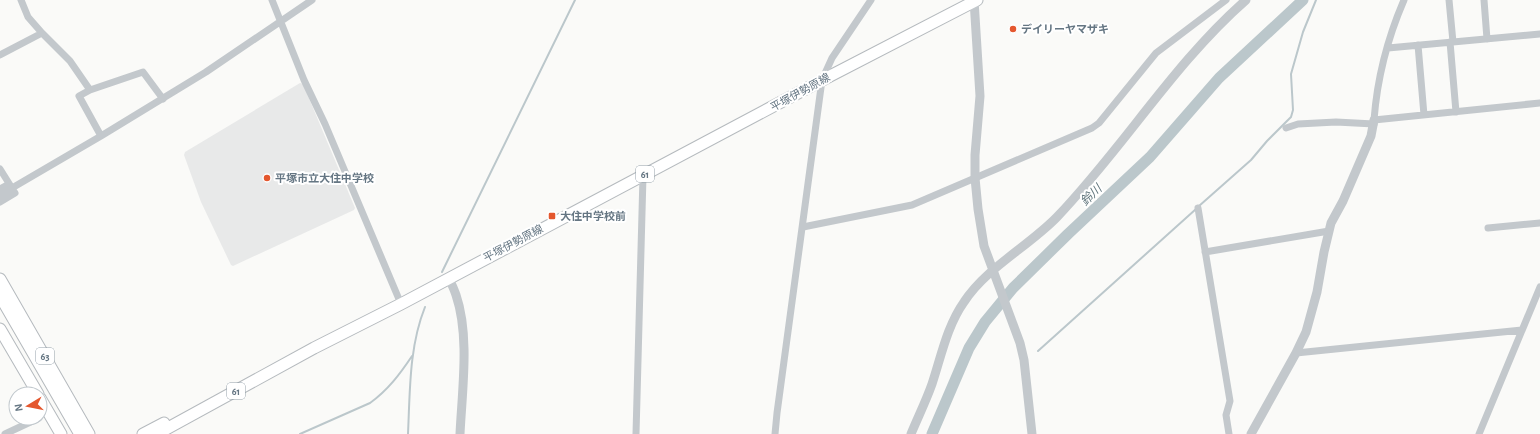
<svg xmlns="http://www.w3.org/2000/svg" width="1540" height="434" font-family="'Alegreya Sans','Noto Sans JP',sans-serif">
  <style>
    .built { fill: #e8e9e9 }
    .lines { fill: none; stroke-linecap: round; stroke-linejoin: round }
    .stream { stroke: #bbc7cb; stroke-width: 2 }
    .river { stroke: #bbc7cb; stroke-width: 11 }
    .primary-casing { stroke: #b5babe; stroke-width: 13 }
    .motorway-casing { stroke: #b4b9bd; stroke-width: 15 }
    .minor { stroke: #c3c8cc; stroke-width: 7 }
    .tertiary { stroke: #c3c8cc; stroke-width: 9 }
    .primary { stroke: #fff; stroke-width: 11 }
    .motorway { stroke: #fff; stroke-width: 13 }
    .poi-dot { fill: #e4572e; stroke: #fff; stroke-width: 1.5 }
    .labels { text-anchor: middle; stroke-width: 4; stroke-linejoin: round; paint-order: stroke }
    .shield { fill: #fff; stroke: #939fa8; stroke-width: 1 }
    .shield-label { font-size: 10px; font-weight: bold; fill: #657683 }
    .poi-label { font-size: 11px; font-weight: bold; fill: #657683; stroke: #fff; text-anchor: start }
    .street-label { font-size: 11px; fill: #657683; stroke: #fff }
    .water-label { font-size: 12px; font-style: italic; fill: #60757c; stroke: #fff }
  </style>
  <rect width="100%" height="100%" fill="#fafaf8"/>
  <path class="built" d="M 300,83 L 303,84 L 355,208 L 354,210 L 233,266 L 231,265 L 201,202 L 184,155 L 185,152 Z"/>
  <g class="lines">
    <path class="stream" d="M 1199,206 L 1251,160 L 1267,141 L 1291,117 L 1293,110 L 1291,74 L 1303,32 L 1316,0
      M 442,272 L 575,0
      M 1038,351 L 1196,209
      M 300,434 L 370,403 C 388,390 400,374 412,356
      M 408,434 C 410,391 409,347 425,307"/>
    <path class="river" d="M 932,434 L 969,348 L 985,322 L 1013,288 L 1068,234 L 1150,157 L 1219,78 L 1303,0"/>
    <defs>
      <path id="primary" d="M 0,279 L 89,434
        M 0,329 L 38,394
        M 40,398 L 61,434
        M 143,434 L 164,423
        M 157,434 L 314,348 L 401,304 L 832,75 L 977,0"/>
      <path id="motorway" d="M 0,294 L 81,434"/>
    </defs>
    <use href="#primary" class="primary-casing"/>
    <use href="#motorway" class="motorway-casing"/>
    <path class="minor" d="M 272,0 L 304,80 L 325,124 L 401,304
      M 1404,0 C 1388,37 1377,80 1374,120 L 1540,103
      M 1449,0 L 1453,42
      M 1484,0 L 1487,39
      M 42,33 L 70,61 L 90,90 L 79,96 L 101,136 L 206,72 L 312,0
      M 1450,42 L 1456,112
      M 1418,45 L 1424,115
      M 1388,48 L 1540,34
      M 0,55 L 42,33 L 28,17 L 21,0
      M 90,90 L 143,72 L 163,99
      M 1286,128 L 1298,124 L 1336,122 L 1374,124
      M 0,169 L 15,193 L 0,202
      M 0,189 L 9,184
      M 0,195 L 101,136
      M 1198,208 L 1230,401 L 1226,415 L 1229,434
      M 803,227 L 912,205 L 1092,128 L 1099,123 L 1156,53 L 1226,0
      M 1488,228 L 1540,223
      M 1205,252 L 1329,231
      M 1296,353 L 1522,330
      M 5,434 L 39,418
      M 636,434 L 643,176
      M 775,434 L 777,413 L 822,80 L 832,58 L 871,0
      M 1479,434 L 1540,287"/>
    <path class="tertiary" d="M 974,0 L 980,96 L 975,155 L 975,178 L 978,209 L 984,246 L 1020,343 L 1024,360 L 1032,434
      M 449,278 C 451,283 454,289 456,295 C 470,336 462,391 460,434
      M 911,434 C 918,417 926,401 932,384 C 941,357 947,326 964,302 C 986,268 1029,246 1057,217 C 1123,148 1175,62 1246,0
      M 1251,434 L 1296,353 L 1306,332 L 1317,292 L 1324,252 L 1331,223 L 1343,201 L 1371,136 L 1374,120"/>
    <use href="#primary" class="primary"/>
    <use href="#motorway" class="motorway"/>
  </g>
  <g class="poi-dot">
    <circle cx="1013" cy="29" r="4"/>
    <circle cx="267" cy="178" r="4"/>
    <rect x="548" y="212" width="8" height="8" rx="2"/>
  </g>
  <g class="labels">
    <g class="shield">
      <rect x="636" y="166" width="18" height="16" rx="3"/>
      <rect x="36" y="348" width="18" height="16" rx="3"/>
      <rect x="227" y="383" width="18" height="16" rx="3"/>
    </g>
    <g class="shield-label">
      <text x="645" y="178">61</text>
      <text x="45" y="360">63</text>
      <text x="236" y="395">61</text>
    </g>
    <g class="poi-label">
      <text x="1021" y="33">デイリーヤマザキ</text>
      <text x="275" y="182">平塚市立大住中学校</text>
      <text x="560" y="220">大住中学校前</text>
    </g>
    <g class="street-label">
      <text transform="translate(800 92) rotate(-29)" y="4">平塚伊勢原線</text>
      <text transform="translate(513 243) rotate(-28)" y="4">平塚伊勢原線</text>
    </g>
    <g class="water-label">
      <text transform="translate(1091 195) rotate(-44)" y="4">鈴川</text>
    </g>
  </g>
  <g transform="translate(28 406) rotate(260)"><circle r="19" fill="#ffffff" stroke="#c1c8cd"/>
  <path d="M0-3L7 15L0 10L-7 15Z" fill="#e4572e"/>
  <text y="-6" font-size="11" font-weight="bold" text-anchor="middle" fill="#657683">N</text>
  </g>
</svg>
